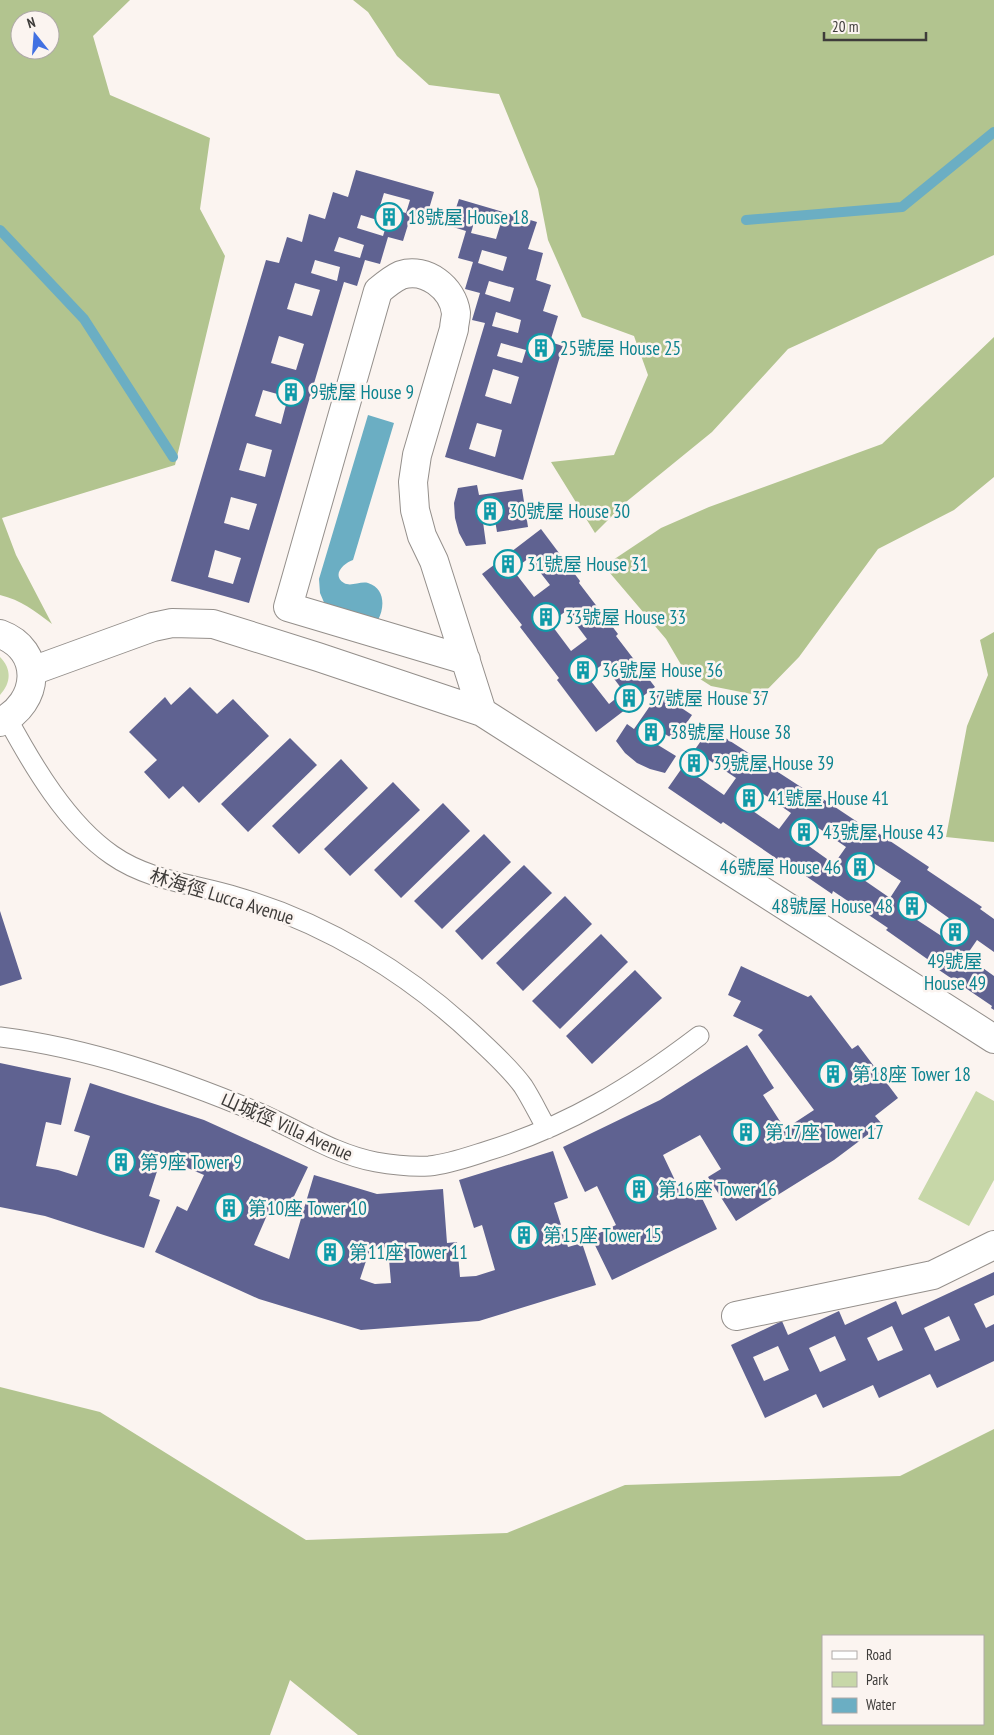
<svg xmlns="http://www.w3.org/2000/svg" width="994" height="1735" font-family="'PT Sans Narrow','Noto Sans TC',sans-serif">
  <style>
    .green { fill: #c7d7a8 }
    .forest { fill: #b2c48f; fill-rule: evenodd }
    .water { fill: #6baec3 }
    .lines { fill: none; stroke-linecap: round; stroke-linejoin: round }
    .stream { stroke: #6baec3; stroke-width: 10 }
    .building { fill: #5f6291; fill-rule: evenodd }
    .service-casing { stroke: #948f8b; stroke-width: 21 }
    .minor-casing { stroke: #948f8b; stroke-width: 30 }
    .service { stroke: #fff; stroke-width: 19 }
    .minor { stroke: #fff; stroke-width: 28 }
    .labels { text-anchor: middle; stroke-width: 5; stroke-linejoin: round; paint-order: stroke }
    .culture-label { font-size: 19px; fill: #0d838f; stroke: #fbf4f0; text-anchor: start }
    .street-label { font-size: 19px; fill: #3e3c3a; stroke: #fbf4f0 }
  </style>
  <rect width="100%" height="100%" fill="#fbf4f0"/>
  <path class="green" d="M 0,657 C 12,669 11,683 0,695 Z
    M 976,1091 L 994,1101 L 994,1180 L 969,1226 L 918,1199 Z"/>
  <path class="forest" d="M 0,0 L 130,0 L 93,36 L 110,95 L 210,138 L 200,209 L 225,256 L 175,465 L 2,518 L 16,555 L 52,624 C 35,611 21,600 0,595 ZM 20,20 L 50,20 L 50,50 L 20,50 Z
    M 353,0 L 994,0 L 994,255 L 788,349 L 712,432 L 626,502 L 595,533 L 551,462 L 614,455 L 648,375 L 634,336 L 582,317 L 548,240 L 538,189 L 499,94 L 429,85 L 397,56 L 368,12 Z
    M 994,337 L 994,477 L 954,510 L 878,549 L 799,657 L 761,696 L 711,686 L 683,668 L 666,639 L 604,566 L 661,528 L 709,507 L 882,444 Z
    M 994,632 L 994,842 L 946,837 L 967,726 L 988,675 L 980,640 Z
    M 0,1387 L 100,1412 L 306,1540 L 507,1533 L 625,1485 L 900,1476 L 994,1429 L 994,1735 L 358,1735 L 290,1680 L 270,1735 L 0,1735 ZM 823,1636 L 983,1636 L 983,1724 L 823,1724 Z"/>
  <path class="water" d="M 368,415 L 394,423 L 353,560 C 344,563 331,575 344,583 C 351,587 360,581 368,583 C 385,588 385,607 378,620 L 326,607 L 320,593 L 319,579 Z"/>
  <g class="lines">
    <path class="stream" d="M 746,220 L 902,207 L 994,132
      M 0,230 L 84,319 L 173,457"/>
  </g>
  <path class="building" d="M 356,170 L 434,192 L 426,219 L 411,215 L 403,241 L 388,237 L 380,264 L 365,260 L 357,286 L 344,282 L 249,603 L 171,581 L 266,260 L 279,263 L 287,237 L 302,242 L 309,214 L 325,219 L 333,192 L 348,197 ZM 384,193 L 410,200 L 406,213 L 380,206 ZM 361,215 L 387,223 L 383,236 L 357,228 ZM 339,237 L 364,245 L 360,258 L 334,251 ZM 315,260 L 340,267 L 337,281 L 311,273 ZM 295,283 L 320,290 L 312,316 L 287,309 ZM 279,336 L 304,344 L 296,370 L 271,363 ZM 263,390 L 288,397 L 281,424 L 255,416 ZM 247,443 L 272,450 L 265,477 L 239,470 ZM 231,497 L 257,504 L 249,530 L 224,523 ZM 215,550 L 241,558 L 233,584 L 208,577 Z
    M 459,199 L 537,222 L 528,249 L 543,253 L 536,280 L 551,285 L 543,311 L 558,316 L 550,342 L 563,346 L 523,480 L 445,457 L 485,323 L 472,320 L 480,293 L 465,289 L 473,262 L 458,258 L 466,231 L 450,226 ZM 475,219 L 500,226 L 496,239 L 471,233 ZM 482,250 L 507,257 L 503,271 L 478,263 ZM 489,281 L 514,288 L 510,302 L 485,294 ZM 496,312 L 521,320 L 518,333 L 492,326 ZM 501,343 L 526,350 L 522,363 L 497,356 ZM 493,369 L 519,377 L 511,404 L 485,396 ZM 477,423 L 502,430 L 495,457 L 469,449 Z
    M 477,485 L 479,495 L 522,489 L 528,527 L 497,532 L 495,520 L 483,522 L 486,544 L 466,546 L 459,533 L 455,518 L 454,503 L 458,488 Z
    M 541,529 L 580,581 L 579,583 L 618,634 L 616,636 L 655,687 L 596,732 L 557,680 L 559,678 L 520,627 L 522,625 L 482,574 ZM 529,558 L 550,585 L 534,597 L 513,570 ZM 566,611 L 587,639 L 571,651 L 550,623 ZM 603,664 L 624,692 L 609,704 L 587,676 Z
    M 190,687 L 217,714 L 233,699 L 269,736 L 199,803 L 183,786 L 169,799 L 144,772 L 157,760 L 129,732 L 165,697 L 171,705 Z
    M 659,693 L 692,715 L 675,740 L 665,734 L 658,745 L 676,756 L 665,773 L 650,769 L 637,763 L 625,753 L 616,741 L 627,724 L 634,729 Z
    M 710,728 L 818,798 L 820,797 L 874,833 L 875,831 L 929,867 L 927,870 L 982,907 L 980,909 L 994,919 L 994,952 L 977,940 L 966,956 L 994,976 L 994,1010 L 991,1008 L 992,1006 L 939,970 L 940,968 L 886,930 L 888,928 L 833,891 L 832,894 L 778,857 L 777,859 L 723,822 L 721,824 L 668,788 ZM 706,758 L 736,778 L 724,795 L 695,775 ZM 762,793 L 791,813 L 779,829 L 750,809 ZM 817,827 L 846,847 L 834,864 L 806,844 ZM 872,862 L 901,881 L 890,898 L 861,878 ZM 925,901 L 953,921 L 943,937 L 914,918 Z
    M 290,738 L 317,765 L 248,832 L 221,804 Z
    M 341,759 L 368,788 L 299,854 L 272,826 Z
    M 393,782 L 420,810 L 350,876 L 324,849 Z
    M 443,803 L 470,831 L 401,898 L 374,870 Z
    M 484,834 L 511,862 L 442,929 L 414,901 Z
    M 524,865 L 552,893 L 482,960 L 455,931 Z
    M 565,896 L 592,924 L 523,991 L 496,963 Z
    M 0,911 L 22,979 L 0,986 Z
    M 601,934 L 628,962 L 560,1029 L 532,1001 Z
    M 741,966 L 808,997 L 811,995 L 852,1049 L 858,1045 L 898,1098 L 875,1116 L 882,1124 L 834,1160 L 736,1221 L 708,1177 L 721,1169 L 700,1135 L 663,1155 L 681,1193 L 696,1186 L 717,1229 L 612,1280 L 591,1237 L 616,1225 L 597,1186 L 585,1192 L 563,1147 L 660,1100 L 747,1045 L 774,1088 L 763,1095 L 785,1129 L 814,1110 L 758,1035 L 763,1030 L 733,1016 L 741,1001 L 728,995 Z
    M 635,970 L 662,998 L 592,1064 L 566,1036 Z
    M 0,1063 L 71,1078 L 61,1125 L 46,1122 L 36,1166 L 58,1170 L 77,1176 L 90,1136 L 74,1131 L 90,1083 L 204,1120 L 308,1167 L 286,1213 L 271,1206 L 254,1245 L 289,1259 L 314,1175 L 377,1194 L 443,1189 L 447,1243 L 457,1242 L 460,1277 L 476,1276 L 495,1270 L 482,1225 L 474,1228 L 459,1180 L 553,1151 L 568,1198 L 554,1203 L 568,1247 L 582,1243 L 596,1285 L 479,1321 L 361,1330 L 259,1299 L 155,1252 L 177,1206 L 187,1211 L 204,1175 L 183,1166 L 161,1159 L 149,1196 L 160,1200 L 144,1248 L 45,1216 L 0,1207 ZM 388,1247 L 391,1283 L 375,1284 L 360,1279 L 370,1249 Z
    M 994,1272 L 994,1295 L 974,1304 L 986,1328 L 994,1324 L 994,1361 L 937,1388 L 930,1374 L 879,1398 L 873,1385 L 823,1408 L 816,1394 L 765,1418 L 731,1345 L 782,1321 L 788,1335 L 839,1311 L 845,1325 L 896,1301 L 902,1315 ZM 949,1316 L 960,1340 L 935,1351 L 924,1328 ZM 892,1326 L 903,1350 L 878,1361 L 867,1338 ZM 835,1336 L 846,1360 L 820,1372 L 809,1348 ZM 778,1346 L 789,1370 L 764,1381 L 753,1357 Z"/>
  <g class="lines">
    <defs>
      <path id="service" d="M 7,718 C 33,766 67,824 112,855 C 149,881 195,884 237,897 C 326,923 408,973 476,1037 C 492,1052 510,1068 523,1086 C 532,1100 539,1115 547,1129
        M 0,1037 C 89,1048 175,1078 257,1112 C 297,1129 333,1154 376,1162 C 393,1165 411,1167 429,1166 C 449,1164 468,1157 487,1151 C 568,1126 632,1087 699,1036"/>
      <path id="minor" d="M 0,634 C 44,650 40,703 0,722
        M 466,660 L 288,607 L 378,291 C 385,285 392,279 401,275 C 426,267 453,288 456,313 C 456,318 454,324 454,329 L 417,455 L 413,482 L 415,510 L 422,536 L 434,561 L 482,712
        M 32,671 L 153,627 L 172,623 L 213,624 L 318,657 L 482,712 L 994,1039
        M 736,1316 L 933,1275 L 994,1245"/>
    </defs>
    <use href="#service" class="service-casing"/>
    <use href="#minor" class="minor-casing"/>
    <use href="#service" class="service"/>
    <use href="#minor" class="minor"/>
  </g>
  <defs>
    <symbol id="building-ring" viewBox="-11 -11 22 22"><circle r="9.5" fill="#fbf4f0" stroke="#0f9aa8" stroke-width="1.5"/><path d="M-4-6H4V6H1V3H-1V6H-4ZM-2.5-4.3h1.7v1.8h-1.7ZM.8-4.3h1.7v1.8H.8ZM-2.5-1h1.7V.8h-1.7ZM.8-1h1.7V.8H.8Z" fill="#0f9aa8"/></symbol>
  </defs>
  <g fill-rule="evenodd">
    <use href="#building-ring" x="373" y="201" width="32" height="32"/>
    <use href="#building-ring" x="525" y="332" width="32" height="32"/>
    <use href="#building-ring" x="275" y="376" width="32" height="32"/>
    <use href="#building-ring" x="474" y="495" width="32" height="32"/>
    <use href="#building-ring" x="492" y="548" width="32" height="32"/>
    <use href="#building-ring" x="530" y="601" width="32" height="32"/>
    <use href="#building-ring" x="567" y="654" width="32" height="32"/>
    <use href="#building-ring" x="613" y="682" width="32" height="32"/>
    <use href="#building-ring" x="635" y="716" width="32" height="32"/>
    <use href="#building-ring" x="678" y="747" width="32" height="32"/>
    <use href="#building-ring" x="733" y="782" width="32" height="32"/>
    <use href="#building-ring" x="788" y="816" width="32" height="32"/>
    <use href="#building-ring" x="844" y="851" width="32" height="32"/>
    <use href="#building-ring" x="896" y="890" width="32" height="32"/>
    <use href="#building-ring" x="939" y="916" width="32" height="32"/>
    <use href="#building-ring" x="817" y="1058" width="32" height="32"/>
    <use href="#building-ring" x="730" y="1116" width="32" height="32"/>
    <use href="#building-ring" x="105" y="1146" width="32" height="32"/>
    <use href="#building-ring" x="623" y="1173" width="32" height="32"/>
    <use href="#building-ring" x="213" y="1192" width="32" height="32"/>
    <use href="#building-ring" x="508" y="1219" width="32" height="32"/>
    <use href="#building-ring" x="314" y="1236" width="32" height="32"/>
  </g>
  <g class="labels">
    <g class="culture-label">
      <text x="408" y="224">18號屋 House 18</text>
      <text x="560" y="355">25號屋 House 25</text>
      <text x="310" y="399">9號屋 House 9</text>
      <text x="509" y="518">30號屋 House 30</text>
      <text x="527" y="571">31號屋 House 31</text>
      <text x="565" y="624">33號屋 House 33</text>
      <text x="602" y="677">36號屋 House 36</text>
      <text x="648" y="705">37號屋 House 37</text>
      <text x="670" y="739">38號屋 House 38</text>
      <text x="713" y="770">39號屋 House 39</text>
      <text x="768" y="805">41號屋 House 41</text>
      <text x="823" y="839">43號屋 House 43</text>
      <text x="841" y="874" text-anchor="end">46號屋 House 46</text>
      <text x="893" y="913" text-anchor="end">48號屋 House 48</text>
      <text x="955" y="968" text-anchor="middle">49號屋<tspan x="955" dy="22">House 49</tspan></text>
      <text x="852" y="1081">第18座 Tower 18</text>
      <text x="765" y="1139">第17座 Tower 17</text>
      <text x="140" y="1169">第9座 Tower 9</text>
      <text x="658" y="1196">第16座 Tower 16</text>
      <text x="248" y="1215">第10座 Tower 10</text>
      <text x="543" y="1242">第15座 Tower 15</text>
      <text x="349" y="1259">第11座 Tower 11</text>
    </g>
    <g class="street-label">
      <text transform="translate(222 896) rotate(17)" y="7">林海徑 Lucca Avenue</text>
      <text transform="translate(287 1126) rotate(24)" y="7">山城徑 Villa Avenue</text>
    </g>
  </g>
  <rect x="822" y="1635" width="162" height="90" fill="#fbf4f0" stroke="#afaaa7"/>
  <rect x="832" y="1651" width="25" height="8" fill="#ffffff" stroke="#afaaa7"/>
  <text x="866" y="1660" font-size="15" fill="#3e3c3a">Road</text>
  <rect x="832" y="1672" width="25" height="15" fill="#c7d7a8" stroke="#afaaa7"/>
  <text x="866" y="1685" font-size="15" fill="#3e3c3a">Park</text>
  <rect x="832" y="1698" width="25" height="15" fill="#6baec3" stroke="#afaaa7"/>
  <text x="866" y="1710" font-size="15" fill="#3e3c3a">Water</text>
  <g transform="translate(35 35) rotate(343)"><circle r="24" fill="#fbf4f0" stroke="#afaaa7"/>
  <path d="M0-4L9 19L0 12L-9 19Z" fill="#4271e2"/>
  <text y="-8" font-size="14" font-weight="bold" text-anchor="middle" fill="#3e3c3a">N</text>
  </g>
  <path d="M824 32v8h102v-8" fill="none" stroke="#3e3c3a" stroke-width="2.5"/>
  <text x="832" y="32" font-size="15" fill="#3e3c3a" stroke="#fbf4f0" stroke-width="4" paint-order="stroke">20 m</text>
</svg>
